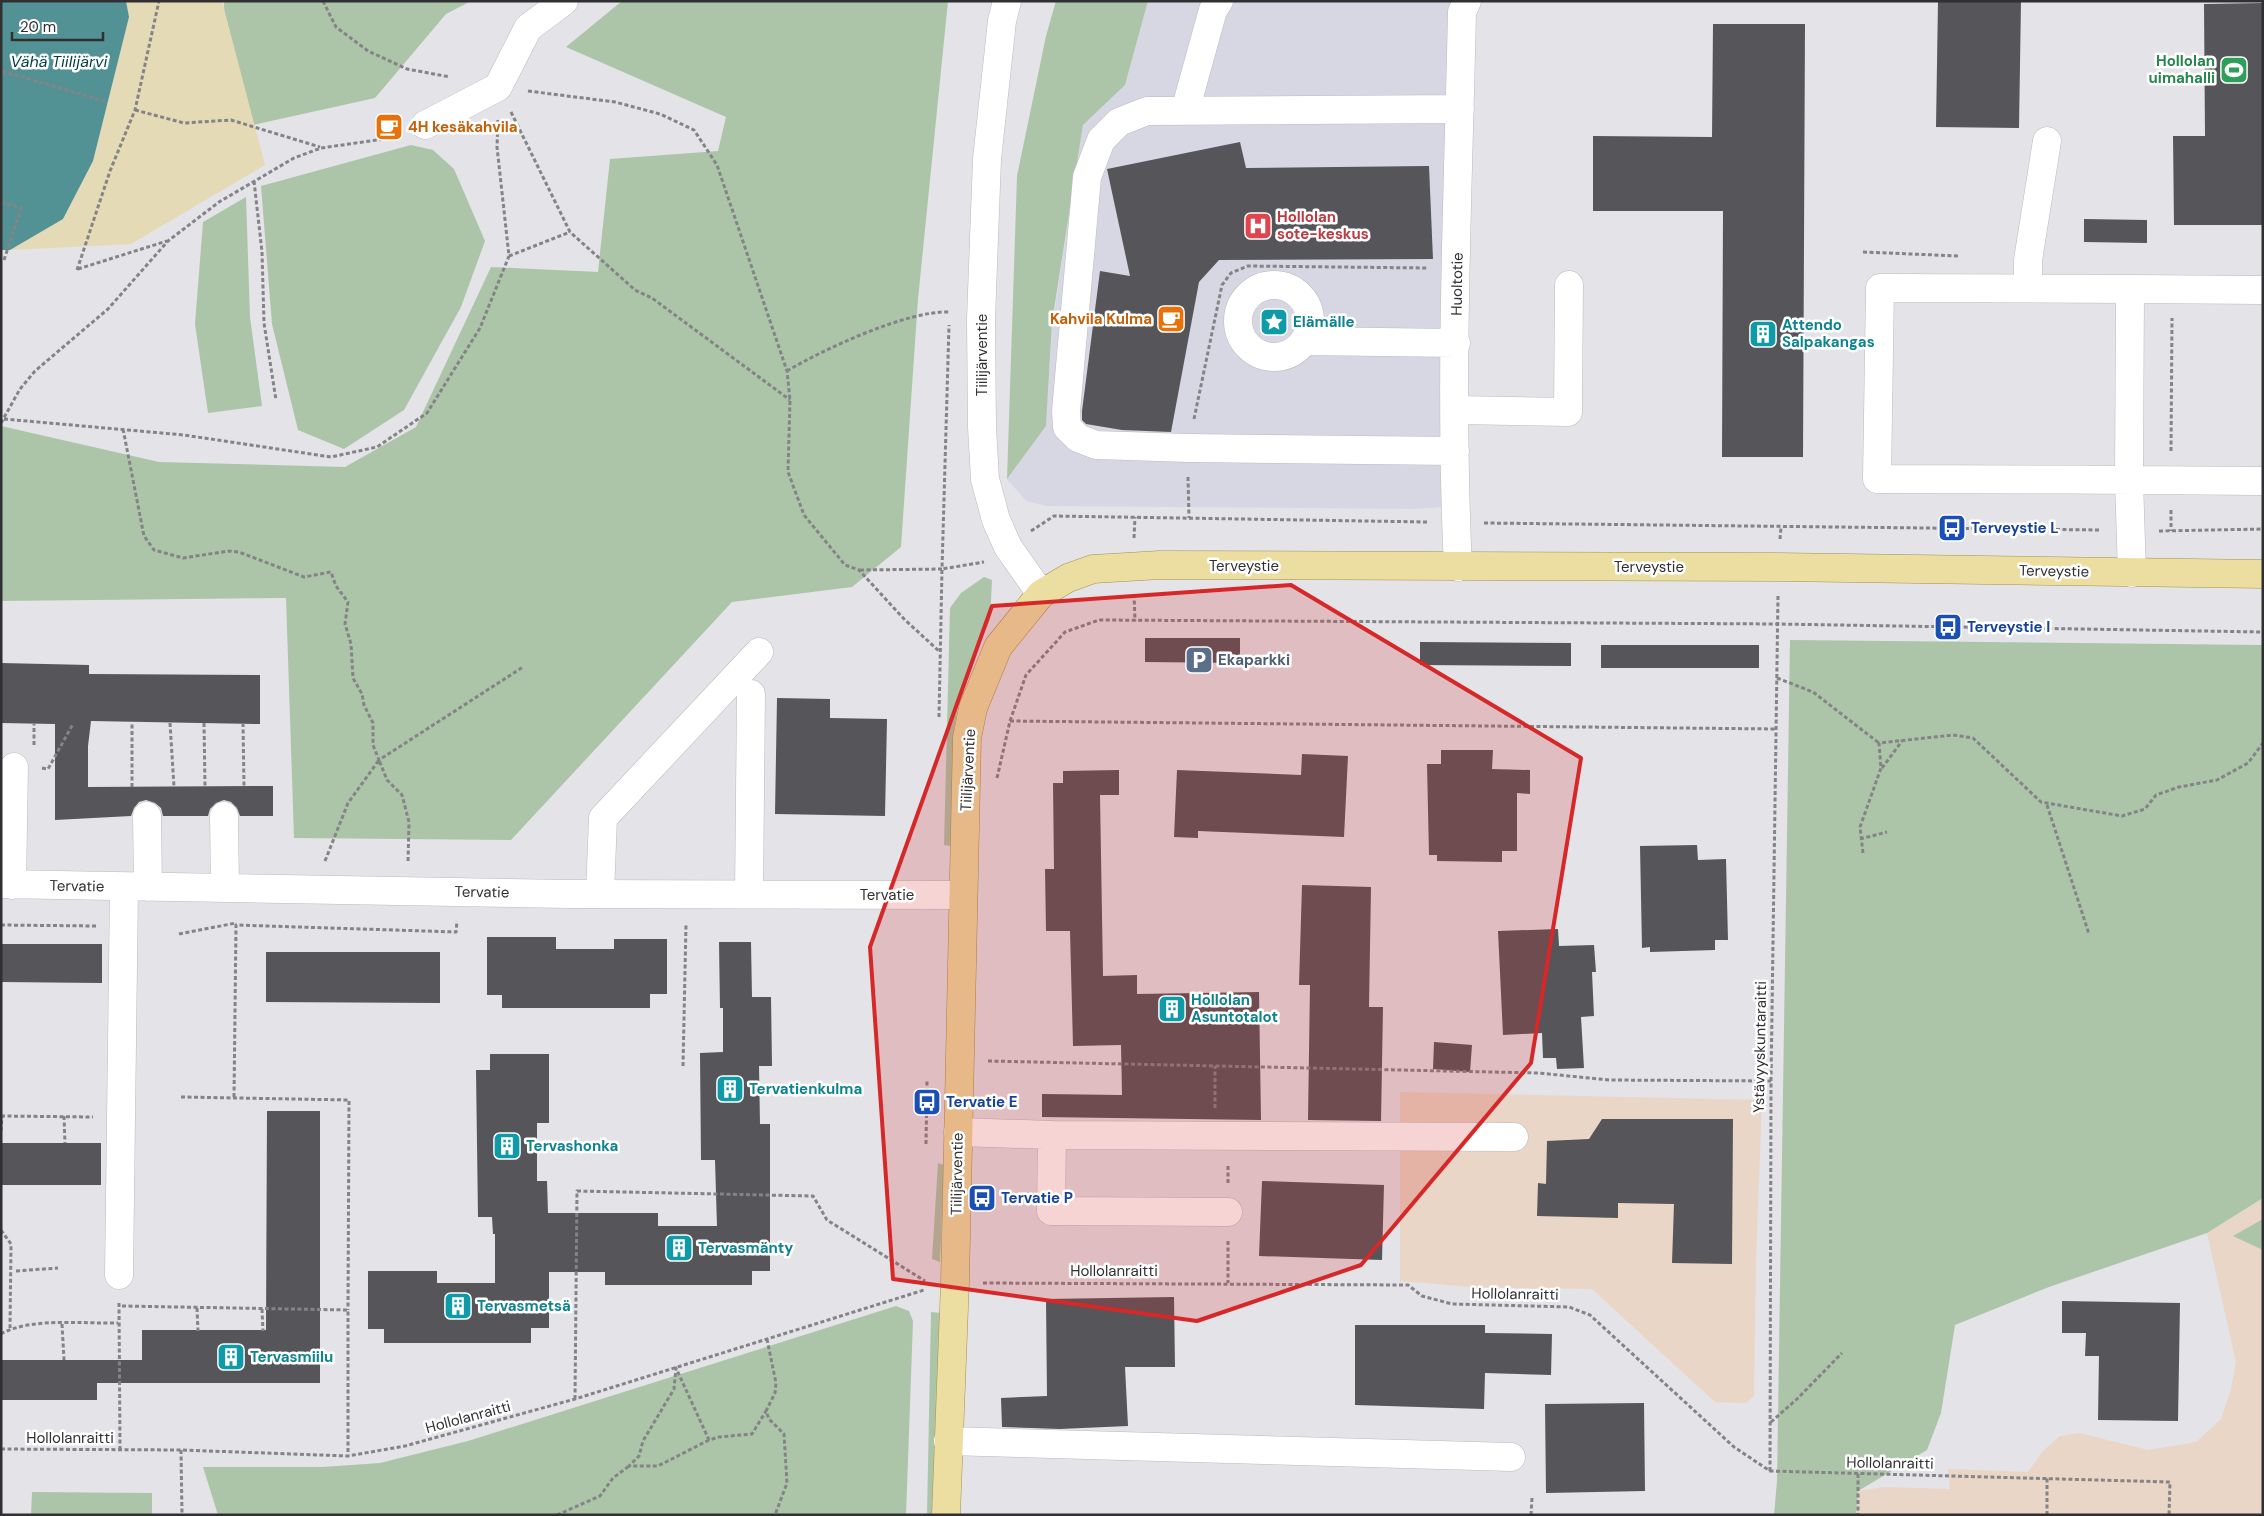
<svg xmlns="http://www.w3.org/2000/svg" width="2264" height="1516" font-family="'DM Sans',sans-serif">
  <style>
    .commercial { fill: #e9d6c6 }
    .built { fill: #d7d7e4 }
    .green { fill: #acc5a9 }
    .sand { fill: #e4dab5 }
    .water { fill: #539294 }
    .building { fill: #55555a }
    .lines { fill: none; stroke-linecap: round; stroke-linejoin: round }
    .minor-casing { stroke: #bababf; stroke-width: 29 }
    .major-casing { stroke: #a29350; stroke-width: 29 }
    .path { stroke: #848487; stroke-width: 3; stroke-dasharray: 4 2.5; stroke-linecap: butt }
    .minor { stroke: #fff; stroke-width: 28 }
    .major { stroke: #ecdea0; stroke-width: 28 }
    .marked { fill: #d62828; fill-opacity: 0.2; stroke: #d62828; stroke-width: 4; stroke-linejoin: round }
    .labels { text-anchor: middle; stroke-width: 5; stroke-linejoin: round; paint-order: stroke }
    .leisure-label { font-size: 15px; font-weight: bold; fill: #27864d; stroke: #fff; text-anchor: end }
    .food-label { font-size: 15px; font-weight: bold; fill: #c56008; stroke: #fff; text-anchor: start }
    .health-label { font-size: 15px; font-weight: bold; fill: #be3a42; stroke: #fff; text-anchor: start }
    .street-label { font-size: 15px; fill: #303032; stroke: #fff }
    .culture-label { font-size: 15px; font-weight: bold; fill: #0d838f; stroke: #fff; text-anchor: start }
    .transit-label { font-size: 15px; font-weight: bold; fill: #164399; stroke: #fff; text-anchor: start }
    .service-label { font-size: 15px; font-weight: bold; fill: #4e5e75; stroke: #fff; text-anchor: start }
    .water-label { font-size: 16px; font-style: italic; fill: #003e40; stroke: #fff }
  </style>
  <rect width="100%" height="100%" fill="#e3e3e8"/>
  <path class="commercial" d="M 1400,1092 L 1762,1100 L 1756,1258 L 1754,1396 L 1746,1403 L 1715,1402 L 1592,1289 L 1471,1287 L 1400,1281 Z
    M 2263,1198 L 2263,1515 L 1856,1515 L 1858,1491 L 1884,1487 L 1950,1489 L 1948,1469 L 2028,1472 L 2043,1451 L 2060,1436 L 2079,1433 L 2148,1450 L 2196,1442 L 2221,1419 L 2231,1389 L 2236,1362 L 2207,1233 Z"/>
  <path class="built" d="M 1148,1 L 1456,1 L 1443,507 L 1415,509 L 1047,506 L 1026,501 L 1007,479 L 1046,426 L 1052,327 L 1083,125 L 1125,85 Z"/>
  <path class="green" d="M 224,1 L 471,1 L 446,14 L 375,98 L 226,131 Z
    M 622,1 L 948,1 L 918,299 L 901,547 L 852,587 L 732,602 L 511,840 L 294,838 L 286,598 L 1,601 L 1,426 L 159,462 L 345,467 L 416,427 L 491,267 L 598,272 L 610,159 L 718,151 L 726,117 L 566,47 Z
    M 1056,1 L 1148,1 L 1125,85 L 1083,125 L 1052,322 L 1046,426 L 1007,479 L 1017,176 L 1046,36 Z
    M 411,145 L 433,150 L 454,169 L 485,241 L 461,307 L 404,410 L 344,449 L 298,430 L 272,324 L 261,186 Z
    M 246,197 L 250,317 L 262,406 L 208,413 L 195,324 L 203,222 Z
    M 984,577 L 992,580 L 990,620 L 969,667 L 959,698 L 954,730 L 951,846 L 944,845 L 950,608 L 961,593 Z
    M 1790,640 L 2263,645 L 2263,1198 L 2207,1233 L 2049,1287 L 1955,1325 L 1941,1413 L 1927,1450 L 1858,1491 L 1856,1515 L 1774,1515 L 1777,1481 Z
    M 938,1163 L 944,1165 L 940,1262 L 932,1259 Z
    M 2263,1219 L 2263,1250 L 2233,1236 Z
    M 896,1306 L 909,1311 L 913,1321 L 906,1515 L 218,1515 L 203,1467 L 323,1467 L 380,1463 L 468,1441 Z
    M 931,1312 L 940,1313 L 934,1515 L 927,1515 Z
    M 32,1492 L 152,1493 L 152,1515 L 31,1515 Z"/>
  <path class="sand" d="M 126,1 L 222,1 L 265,165 L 131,244 L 10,250 L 63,219 L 93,161 L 129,17 Z"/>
  <path class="water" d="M 1,1 L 126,1 L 129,17 L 93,161 L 63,219 L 10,250 L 1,250 Z"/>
  <path class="building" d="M 1938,1 L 2021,1 L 2019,128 L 1936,127 Z
    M 2263,3 L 2263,225 L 2174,225 L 2173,136 L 2205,136 L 2204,4 Z
    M 1713,24 L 1805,24 L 1803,457 L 1722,457 L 1723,211 L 1593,211 L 1593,136 L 1712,137 Z
    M 1240,142 L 1246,168 L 1429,166 L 1433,259 L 1219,260 L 1199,282 L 1171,432 L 1122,430 L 1086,424 L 1082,420 L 1082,411 L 1100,271 L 1130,276 L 1107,169 Z
    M 2084,219 L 2147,220 L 2147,243 L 2084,242 Z
    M 1145,638 L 1240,638 L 1240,663 L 1145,662 Z
    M 1420,642 L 1571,643 L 1571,666 L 1420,665 Z
    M 1601,645 L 1759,645 L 1759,668 L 1601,668 Z
    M 1,663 L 89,665 L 89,674 L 260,675 L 260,724 L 91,721 L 88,746 L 88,787 L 273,786 L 273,816 L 240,816 L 237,808 L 231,802 L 224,800 L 216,803 L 210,809 L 208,816 L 163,816 L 161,808 L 155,803 L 146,800 L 139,802 L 134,808 L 131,816 L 55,820 L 55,724 L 1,723 Z
    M 777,698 L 830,699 L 830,718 L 887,719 L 885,816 L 775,814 Z
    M 1441,750 L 1493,750 L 1492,769 L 1530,770 L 1530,794 L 1517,793 L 1517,851 L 1502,851 L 1502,862 L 1437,861 L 1437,855 L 1429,855 L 1427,764 L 1441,764 Z
    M 1302,754 L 1348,756 L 1344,837 L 1198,831 L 1198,838 L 1174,837 L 1177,770 L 1301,775 Z
    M 1119,770 L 1119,795 L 1100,795 L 1103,976 L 1137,975 L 1137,994 L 1259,992 L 1261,1120 L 1042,1117 L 1042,1094 L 1122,1095 L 1121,1045 L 1073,1046 L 1070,931 L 1046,931 L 1045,869 L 1054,869 L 1053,783 L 1063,783 L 1063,771 Z
    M 1697,845 L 1698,860 L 1726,859 L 1728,940 L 1715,940 L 1715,950 L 1650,952 L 1650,947 L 1642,948 L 1640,846 Z
    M 1302,885 L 1371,887 L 1369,1007 L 1383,1007 L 1381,1121 L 1308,1120 L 1310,985 L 1299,985 Z
    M 1558,929 L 1559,946 L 1594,945 L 1596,972 L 1592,972 L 1594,1016 L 1581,1017 L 1584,1068 L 1557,1069 L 1556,1058 L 1543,1058 L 1542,1033 L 1503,1035 L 1498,931 Z
    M 487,937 L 556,937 L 556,949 L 614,949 L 614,939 L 667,939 L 667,994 L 650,994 L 650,1008 L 502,1008 L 502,995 L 487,995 Z
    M 719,942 L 751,942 L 752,997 L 771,997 L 772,1066 L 759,1066 L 760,1124 L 770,1124 L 770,1271 L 752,1271 L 752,1285 L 605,1285 L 605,1272 L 549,1272 L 549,1328 L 531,1328 L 531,1343 L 384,1343 L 384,1329 L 368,1329 L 368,1271 L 437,1271 L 437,1283 L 495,1283 L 495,1234 L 493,1234 L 492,1217 L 478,1217 L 476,1070 L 490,1070 L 490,1054 L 549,1054 L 549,1123 L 537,1123 L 537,1181 L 547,1181 L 548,1213 L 658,1213 L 658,1226 L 717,1226 L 715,1160 L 701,1160 L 700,1053 L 723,1052 L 723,1008 L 720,1008 Z
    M 1,944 L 102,944 L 102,983 L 1,982 Z
    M 266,952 L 440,952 L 440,1003 L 266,1002 Z
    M 1434,1042 L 1472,1045 L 1470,1072 L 1433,1069 Z
    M 267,1111 L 320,1111 L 320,1383 L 97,1383 L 97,1400 L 1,1400 L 1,1360 L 142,1360 L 142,1330 L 266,1330 Z
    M 1602,1119 L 1733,1119 L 1732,1264 L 1672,1263 L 1674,1204 L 1618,1203 L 1618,1218 L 1537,1216 L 1538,1183 L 1546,1184 L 1547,1141 L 1589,1139 Z
    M 1,1143 L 101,1143 L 101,1185 L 1,1185 Z
    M 1262,1181 L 1384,1185 L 1382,1260 L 1259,1256 Z
    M 1174,1297 L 1175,1367 L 1125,1367 L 1128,1426 L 1060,1429 L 1002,1427 L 1001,1398 L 1047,1396 L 1046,1299 Z
    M 2062,1301 L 2180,1303 L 2178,1421 L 2098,1420 L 2099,1356 L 2085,1356 L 2086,1333 L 2062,1333 Z
    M 1355,1325 L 1485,1325 L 1485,1333 L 1552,1334 L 1551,1375 L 1485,1373 L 1484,1409 L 1355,1405 Z
    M 1644,1403 L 1645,1491 L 1546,1493 L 1545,1404 Z"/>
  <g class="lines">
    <defs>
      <path id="minor" d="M 1007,1 L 1002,21 L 987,159 L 981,319 L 982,427 L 985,479 L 996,520 L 1008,547 L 1041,594
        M 1185,111 L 1213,10 L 1219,1
        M 425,125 L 498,87 L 528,28 L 564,1
        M1238 321a36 36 0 1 1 72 0a36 36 0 1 1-72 0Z
        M 2028,288 L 2028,260 L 2047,141
        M 2130,289 L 2263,290
        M 1304,341 L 1456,343
        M 1455,410 L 1568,412 L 1569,285
        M 1455,451 L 1188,448 L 1096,445 L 1078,438 L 1067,427 L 1066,411 L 1087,177 L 1101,140 L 1119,122 L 1147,111 L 1460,109
        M 1458,567 C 1449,383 1458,197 1462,12 L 1467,1
        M 2132,573 L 2129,480 L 2130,289 L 1880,288 L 1877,479 C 2006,479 2134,480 2263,481
        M 147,816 L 148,887
        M 224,816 L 225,888
        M 1,884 L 569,894 L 963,895
        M 12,885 L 14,767
        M 600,894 L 603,818 L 759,652
        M 749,894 L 751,694
        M 958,1132 L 1052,1135 L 1514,1137
        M 1052,1135 L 1051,1211 L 1228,1212
        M 119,1275 L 124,887
        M 948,1441 L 1511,1457"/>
      <path id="major" d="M 946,1515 L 955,1282 L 967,738 L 973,708 L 998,647 L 1041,594 L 1068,578 L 1093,569 L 1160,565 L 1779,567 L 2263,574"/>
    </defs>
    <use href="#minor" class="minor-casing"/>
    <use href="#major" class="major-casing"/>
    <path class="path" d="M 323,1 L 336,27 L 368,51 L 407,69 L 450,77
      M 2,71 L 107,102
      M 528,91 L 615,102 L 660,114 L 694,130 L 717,165 L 787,371 L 790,400 L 788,472 L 804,515 L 845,565 L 859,570 L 904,619 L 940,652
      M 135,110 L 184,123 L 231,120 L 320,147
      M 511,112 L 570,232 L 635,290 L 652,298 L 790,400
      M 254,181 L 262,252 L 264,323 L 276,400
      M 1,202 L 21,208 L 4,260
      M 1863,252 L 1959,256
      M 509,256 L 570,232
      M 78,269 L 167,241
      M 77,270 L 110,171 L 135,110 L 159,1
      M 787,371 C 824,349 908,310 950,312
      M 4,419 L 184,435 L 331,457 L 377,447 L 427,413 L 480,328 L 509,256 L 497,147 L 498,120
      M 1194,419 L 1222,285 L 1231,273 L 1248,266 L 1427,268
      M 1,423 L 20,389 L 35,371 L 108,309 L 168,241 L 219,202 L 294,158 L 321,148 L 398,137
      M 123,429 L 144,536 L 154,550 L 183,558 L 229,551 L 239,552 L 304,577 L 331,572 L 336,586 L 348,602 L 345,624 L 351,644 L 353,678 L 362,694 L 364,705 L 373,723 L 373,745 L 379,760 L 523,667
      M 2171,451 L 2172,318
      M 1188,477 L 1189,518
      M 2171,510 L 2171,531
      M 1484,523 L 2101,530
      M 1031,531 L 1054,516 L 1428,522
      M 2159,531 L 2263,529
      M 1134,538 L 1135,517
      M 1780,539 L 1781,527
      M 860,570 L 942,569 L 949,325
      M 1134,594 L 1135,621
      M 1777,678 L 1813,692 L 1879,743
      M 939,717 L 942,569 L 984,562
      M 1010,721 L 1776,729
      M 170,723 L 174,787
      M 204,723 L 205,787
      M 243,723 L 244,787
      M 34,745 L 34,724
      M 42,768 L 48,769 L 73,724
      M 1882,768 L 1902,741
      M 997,778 L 1010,721 L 1026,675 L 1065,632 L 1099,620 L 1778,624 L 2263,632
      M 132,787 L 132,723
      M 2047,805 L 2089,934
      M 1860,839 L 1887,832
      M 1863,853 L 1860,827 L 1881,768 L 1879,743 L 1953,735 L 1973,738 L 2041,802 L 2122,816 L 2145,809 L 2156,795 L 2179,787 L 2217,780 L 2248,763 L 2263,743
      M 325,861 L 348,803 L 379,760 L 387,780 L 402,795 L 409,822 L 408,862
      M 1,925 L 96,926
      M 179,934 L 236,923
      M 988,1061 L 1538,1073 L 1610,1080 L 1771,1081
      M 683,1066 L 686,924
      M 181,1097 L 349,1100 L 348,1310
      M 234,1097 L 236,925 L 456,932 L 457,921
      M 1215,1108 L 1215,1066
      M 1,1116 L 93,1117
      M 64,1116 L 65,1143
      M 1,1131 L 2,1116
      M 926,1144 L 927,1081
      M 1228,1183 L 1228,1164
      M 1,1230 L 11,1244 L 10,1328
      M 1228,1241 L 1228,1283
      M 16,1271 L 58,1268
      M 983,1283 L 1408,1285 L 1422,1296 L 1452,1304 L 1569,1307 L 1590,1315 L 1734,1447 L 1770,1471 L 2170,1482 L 2169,1515
      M 119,1303 L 120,1449
      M 122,1306 L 348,1310 L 348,1456
      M 197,1308 L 198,1331
      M 262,1309 L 263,1331
      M 62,1324 L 64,1360
      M 1,1334 C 30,1317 85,1324 118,1323
      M 767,1339 L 776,1383 L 775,1393 L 766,1411 L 769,1419 L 784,1434 L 787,1483 L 775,1515
      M 575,1399 L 577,1191 L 813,1196 L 827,1220 L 925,1281
      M 1771,1422 L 1797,1399 L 1842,1353
      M 709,1440 L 658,1466 L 629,1466 L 639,1456 L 643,1441 L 674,1389 L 676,1368 L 709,1440 L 719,1437 L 752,1434 L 766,1411
      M 1,1449 L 181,1450 L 348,1456 L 405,1446 L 575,1399 L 924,1290
      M 181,1450 L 182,1515
      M 1770,1471 L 1771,1081 L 1778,595
      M 1858,1474 L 1858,1515
      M 557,1515 L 600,1496 L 613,1478 L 629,1466
      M 1531,1515 L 1532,1498
      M 2047,1515 L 2047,1477"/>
    <use href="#minor" class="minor"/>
    <use href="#major" class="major"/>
  </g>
  <path class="marked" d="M 1291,585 L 1581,758 L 1531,1063 L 1361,1265 L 1197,1321 L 893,1279 L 870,947 L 992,606 Z"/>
  <defs>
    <symbol id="stadium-square" viewBox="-11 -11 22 22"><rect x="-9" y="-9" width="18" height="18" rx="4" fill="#2e9e5b" stroke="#fff"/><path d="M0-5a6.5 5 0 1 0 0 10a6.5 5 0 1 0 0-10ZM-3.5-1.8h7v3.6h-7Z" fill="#fff"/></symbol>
    <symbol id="cafe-square" viewBox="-11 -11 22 22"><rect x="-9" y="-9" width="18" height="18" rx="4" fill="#e8710a" stroke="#fff"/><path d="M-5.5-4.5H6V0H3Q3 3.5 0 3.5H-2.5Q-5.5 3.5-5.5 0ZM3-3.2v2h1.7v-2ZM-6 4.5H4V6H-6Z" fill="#fff"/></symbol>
    <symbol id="hospital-square" viewBox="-11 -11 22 22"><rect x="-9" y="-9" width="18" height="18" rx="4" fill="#e0444e" stroke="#fff"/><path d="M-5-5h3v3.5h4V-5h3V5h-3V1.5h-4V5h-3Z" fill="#fff"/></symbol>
    <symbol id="sight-square" viewBox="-11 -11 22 22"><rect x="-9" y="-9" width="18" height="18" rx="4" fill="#0f9aa8" stroke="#fff"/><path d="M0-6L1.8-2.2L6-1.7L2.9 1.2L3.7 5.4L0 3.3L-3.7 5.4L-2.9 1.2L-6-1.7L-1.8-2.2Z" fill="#fff"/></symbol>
    <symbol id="building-square" viewBox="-11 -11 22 22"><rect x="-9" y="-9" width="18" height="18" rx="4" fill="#0f9aa8" stroke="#fff"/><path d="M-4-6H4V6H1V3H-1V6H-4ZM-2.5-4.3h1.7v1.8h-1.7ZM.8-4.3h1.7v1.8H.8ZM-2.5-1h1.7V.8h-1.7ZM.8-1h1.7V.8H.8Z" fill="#fff"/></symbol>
    <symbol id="bus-square" viewBox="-11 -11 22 22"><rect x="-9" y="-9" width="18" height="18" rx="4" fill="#1a4fb4" stroke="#fff"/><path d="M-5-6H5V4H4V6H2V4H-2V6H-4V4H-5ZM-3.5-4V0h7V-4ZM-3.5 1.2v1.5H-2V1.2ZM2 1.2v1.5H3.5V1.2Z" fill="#fff"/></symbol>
    <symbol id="parking-square" viewBox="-11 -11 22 22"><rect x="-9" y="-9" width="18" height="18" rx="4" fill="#5c6f8a" stroke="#fff"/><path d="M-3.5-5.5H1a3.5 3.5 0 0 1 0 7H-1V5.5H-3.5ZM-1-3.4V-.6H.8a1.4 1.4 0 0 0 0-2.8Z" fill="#fff"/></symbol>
  </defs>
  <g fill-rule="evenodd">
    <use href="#stadium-square" x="2218" y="54" width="32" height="32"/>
    <use href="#cafe-square" x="373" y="111" width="32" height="32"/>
    <use href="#hospital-square" x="1242" y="210" width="32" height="32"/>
    <use href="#cafe-square" x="1155" y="303" width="32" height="32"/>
    <use href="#sight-square" x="1258" y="306" width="32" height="32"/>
    <use href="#building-square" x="1747" y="318" width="32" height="32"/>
    <use href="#bus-square" x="1936" y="512" width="32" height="32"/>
    <use href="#bus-square" x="1932" y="611" width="32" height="32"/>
    <use href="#parking-square" x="1183" y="644" width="32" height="32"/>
    <use href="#building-square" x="1156" y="993" width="32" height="32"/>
    <use href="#building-square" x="714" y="1073" width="32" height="32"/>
    <use href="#bus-square" x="911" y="1086" width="32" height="32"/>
    <use href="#building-square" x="491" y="1130" width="32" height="32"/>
    <use href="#bus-square" x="966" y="1182" width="32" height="32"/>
    <use href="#building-square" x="663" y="1232" width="32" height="32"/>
    <use href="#building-square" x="442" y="1290" width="32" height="32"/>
    <use href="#building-square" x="215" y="1341" width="32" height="32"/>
  </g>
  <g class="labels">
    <g class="leisure-label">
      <text x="2215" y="66">Hollolan<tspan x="2215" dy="17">uimahalli</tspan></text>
    </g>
    <g class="food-label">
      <text x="408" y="132">4H kesäkahvila</text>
      <text x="1152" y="324" text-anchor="end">Kahvila Kulma</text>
    </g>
    <g class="health-label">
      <text x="1277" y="222">Hollolan<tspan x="1277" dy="17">sote-keskus</tspan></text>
    </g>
    <g class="street-label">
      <text transform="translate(1457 284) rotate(-89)" y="5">Huoltotie</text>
      <text transform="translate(982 355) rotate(-90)" y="5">Tiilijärventie</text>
      <text x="1244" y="571">Terveystie</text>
      <text x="1649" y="572">Terveystie</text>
      <text transform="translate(2054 571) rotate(1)" y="5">Terveystie</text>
      <text transform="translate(968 770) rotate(-87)" y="5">Tiilijärventie</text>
      <text transform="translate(77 886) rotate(1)" y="5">Tervatie</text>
      <text transform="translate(482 892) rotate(1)" y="5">Tervatie</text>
      <text x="887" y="900">Tervatie</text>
      <text transform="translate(1760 1047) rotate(-89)" y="5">Ystävyyskuntaraitti</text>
      <text transform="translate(957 1174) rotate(-89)" y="5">Tiilijärventie</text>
      <text x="1114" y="1276">Hollolanraitti</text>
      <text transform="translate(1515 1294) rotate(1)" y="5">Hollolanraitti</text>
      <text transform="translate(468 1417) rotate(-15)" y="5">Hollolanraitti</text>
      <text x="70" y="1443">Hollolanraitti</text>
      <text transform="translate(1890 1463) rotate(1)" y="5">Hollolanraitti</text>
    </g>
    <g class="culture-label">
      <text x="1293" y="327">Elämälle</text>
      <text x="1782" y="330">Attendo<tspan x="1782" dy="17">Salpakangas</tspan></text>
      <text x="1191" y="1005">Hollolan<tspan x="1191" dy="17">Asuntotalot</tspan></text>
      <text x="749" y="1094">Tervatienkulma</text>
      <text x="526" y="1151">Tervashonka</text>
      <text x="698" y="1253">Tervasmänty</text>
      <text x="477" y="1311">Tervasmetsä</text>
      <text x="250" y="1362">Tervasmiilu</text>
    </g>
    <g class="transit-label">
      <text x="1971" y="533">Terveystie L</text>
      <text x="1967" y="632">Terveystie I</text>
      <text x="946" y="1107">Tervatie E</text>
      <text x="1001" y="1203">Tervatie P</text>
    </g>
    <g class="service-label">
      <text x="1218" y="665">Ekaparkki</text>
    </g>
    <g class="water-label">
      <text x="59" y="67">Vähä Tiilijärvi</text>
    </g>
  </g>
  <rect width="2264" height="1516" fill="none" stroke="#303032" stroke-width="5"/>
  <path d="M12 32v8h91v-8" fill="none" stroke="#303032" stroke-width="2.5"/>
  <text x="20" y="32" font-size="15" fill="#303032" stroke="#ffffff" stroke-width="4" paint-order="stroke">20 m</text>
</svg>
